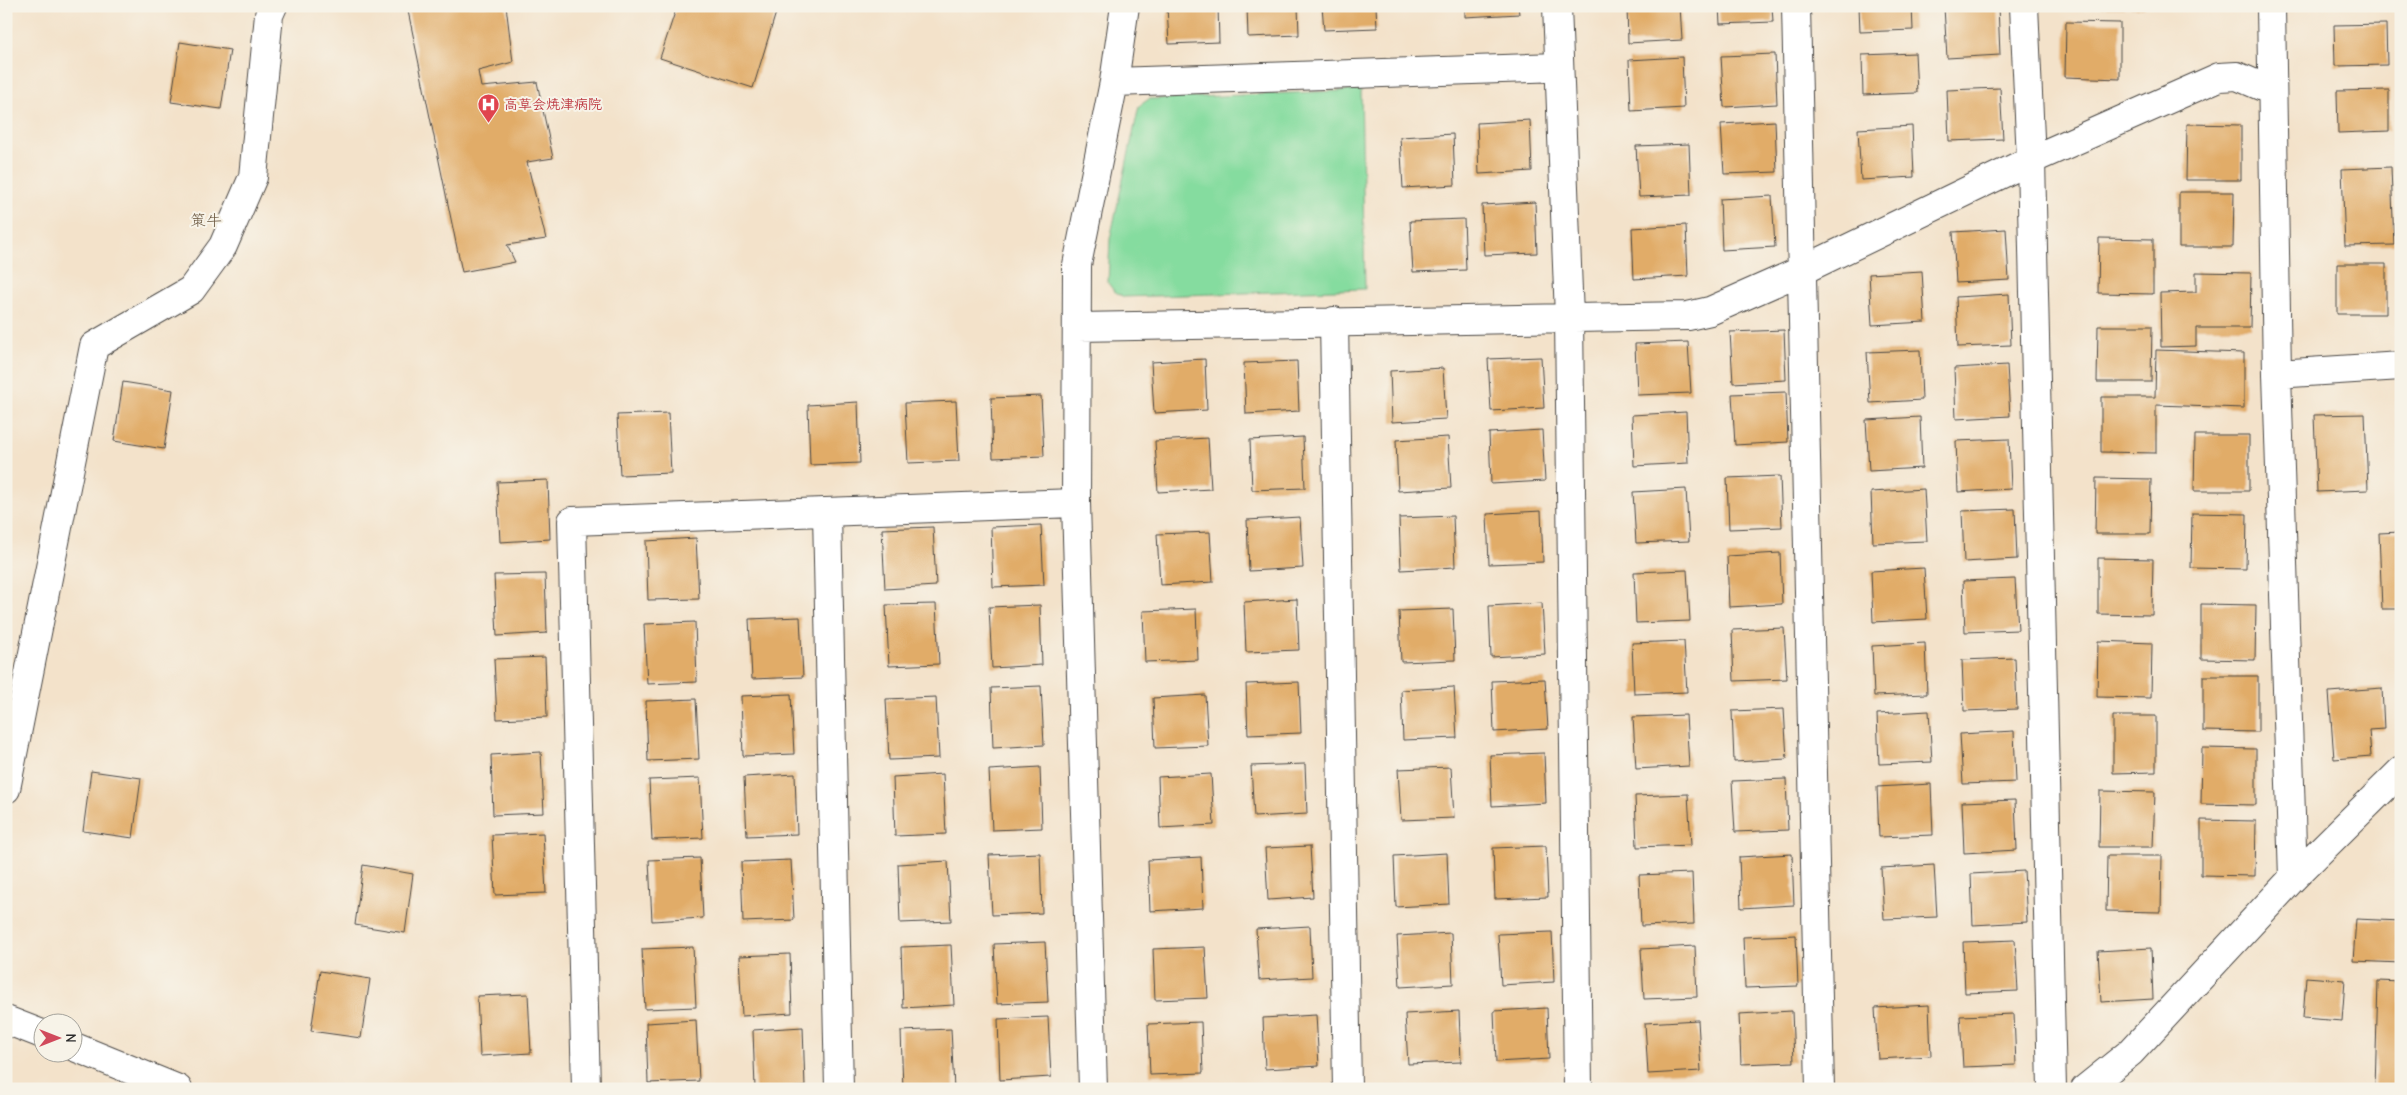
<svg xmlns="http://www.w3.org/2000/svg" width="2407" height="1095" font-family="'Comic Neue','Klee One',sans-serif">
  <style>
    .park { fill: #85dc9f; stroke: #588465 }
    .building { fill: #e1ac68 }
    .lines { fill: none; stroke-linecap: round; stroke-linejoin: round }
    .street-casing { stroke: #494643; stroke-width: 30 }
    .secondary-casing { stroke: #494643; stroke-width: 30 }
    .street { stroke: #fff; stroke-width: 28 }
    .secondary { stroke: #fff; stroke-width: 28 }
    .labels { text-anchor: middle; stroke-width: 4; stroke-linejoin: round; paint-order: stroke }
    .health-label { font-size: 14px; font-weight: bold; fill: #be3a42; stroke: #f7f3e8; text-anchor: start }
    .quarter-label { font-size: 16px; fill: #6b5840; stroke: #f7f3e8 }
  </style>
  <rect width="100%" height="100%" fill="#f7f3e8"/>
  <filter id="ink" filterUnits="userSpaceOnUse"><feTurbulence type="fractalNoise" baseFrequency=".02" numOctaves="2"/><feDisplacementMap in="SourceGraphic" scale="10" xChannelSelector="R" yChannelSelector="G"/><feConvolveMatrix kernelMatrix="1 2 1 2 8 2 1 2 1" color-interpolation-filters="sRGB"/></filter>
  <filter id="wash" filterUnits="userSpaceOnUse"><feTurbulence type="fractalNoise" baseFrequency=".0096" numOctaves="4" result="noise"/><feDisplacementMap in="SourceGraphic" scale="20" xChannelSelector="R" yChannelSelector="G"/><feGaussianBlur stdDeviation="1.12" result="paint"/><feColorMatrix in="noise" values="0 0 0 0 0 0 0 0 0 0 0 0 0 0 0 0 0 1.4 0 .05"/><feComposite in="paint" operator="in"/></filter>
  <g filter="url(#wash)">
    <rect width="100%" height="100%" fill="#f3e2ca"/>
    <path class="park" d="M 1361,90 L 1365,289 L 1124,297 L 1114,291 L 1108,283 L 1110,239 L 1139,106 L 1149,99 Z"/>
    <g id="blocks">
      <path class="building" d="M 407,6 L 506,6 L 513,62 L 478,71 L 481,87 L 537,82 L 553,158 L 527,162 L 546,239 L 507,245 L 515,262 L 462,272 Z
        M 677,6 L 778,6 L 753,88 L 660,58 Z
        M 1167,6 L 1218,6 L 1219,42 L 1169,44 Z
        M 1247,6 L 1298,6 L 1299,35 L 1248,37 Z
        M 1322,6 L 1376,6 L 1377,28 L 1324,30 Z
        M 1465,6 L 1518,6 L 1519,14 L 1465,17 Z
        M 1627,6 L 1680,6 L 1682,40 L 1628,43 Z
        M 1719,6 L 1772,6 L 1773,22 L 1720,24 Z
        M 1859,6 L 1912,6 L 1913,30 L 1860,32 Z
        M 1998,6 L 2000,55 L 1947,58 L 1944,7 Z
        M 2100,6 L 2145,6 L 2145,8 L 2100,8 Z
        M 2066,22 L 2120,23 L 2120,79 L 2065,77 Z
        M 2386,24 L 2387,65 L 2335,66 L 2334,25 Z
        M 180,42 L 230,50 L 221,109 L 171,102 Z
        M 1915,53 L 1917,93 L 1863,95 L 1862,55 Z
        M 1775,54 L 1777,104 L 1724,107 L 1721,56 Z
        M 1682,57 L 1684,108 L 1631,111 L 1629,60 Z
        M 2000,88 L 2003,139 L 1949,141 L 1947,90 Z
        M 2389,90 L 2389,131 L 2338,133 L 2337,91 Z
        M 1530,120 L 1532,171 L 1479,174 L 1477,123 Z
        M 1775,121 L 1777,172 L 1724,174 L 1721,124 Z
        M 2187,124 L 2241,125 L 2241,180 L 2186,180 Z
        M 1912,126 L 1914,177 L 1861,180 L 1858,129 Z
        M 1453,134 L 1455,185 L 1403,188 L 1400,137 Z
        M 1689,144 L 1691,195 L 1639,197 L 1636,146 Z
        M 2391,167 L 2394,245 L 2345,246 L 2342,169 Z
        M 2179,192 L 2234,192 L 2233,247 L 2179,247 Z
        M 1772,196 L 1775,247 L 1722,250 L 1720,199 Z
        M 1535,202 L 1537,253 L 1484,255 L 1482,205 Z
        M 1464,219 L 1466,270 L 1413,272 L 1410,221 Z
        M 1686,225 L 1688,276 L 1634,279 L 1632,228 Z
        M 2006,229 L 2009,280 L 1956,283 L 1953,232 Z
        M 2099,238 L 2153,239 L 2153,294 L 2098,293 Z
        M 2337,264 L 2386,264 L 2386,314 L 2337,314 Z
        M 1922,271 L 1925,322 L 1872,325 L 1869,274 Z
        M 2196,272 L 2251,273 L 2250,328 L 2196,328 L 2196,346 L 2161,347 L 2160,293 L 2196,292 Z
        M 2009,294 L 2011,345 L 1958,347 L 1956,297 Z
        M 2098,326 L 2152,326 L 2151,382 L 2097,382 Z
        M 1784,330 L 1786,380 L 1733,383 L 1730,332 Z
        M 1688,342 L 1691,393 L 1637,395 L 1635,344 Z
        M 1920,350 L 1922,400 L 1870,403 L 1867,352 Z
        M 2156,350 L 2244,353 L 2244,408 L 2156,405 L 2156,453 L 2101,452 L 2101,397 L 2155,397 Z
        M 1541,357 L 1544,408 L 1491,411 L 1488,359 Z
        M 1205,359 L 1207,410 L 1154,413 L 1151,362 Z
        M 1297,361 L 1299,411 L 1246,414 L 1244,363 Z
        M 2007,365 L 2010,416 L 1956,419 L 1954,368 Z
        M 1443,368 L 1446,419 L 1392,422 L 1390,371 Z
        M 123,382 L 173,390 L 164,449 L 114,441 Z
        M 1786,392 L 1788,442 L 1735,445 L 1732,394 Z
        M 1041,396 L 1044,456 L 993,458 L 991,398 Z
        M 956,401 L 959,461 L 908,463 L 905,403 Z
        M 858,402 L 860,463 L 810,465 L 808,405 Z
        M 1686,412 L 1688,463 L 1634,466 L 1632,415 Z
        M 668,413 L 671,473 L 620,475 L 617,415 Z
        M 2365,414 L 2368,490 L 2317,492 L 2314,415 Z
        M 1920,417 L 1922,468 L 1869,471 L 1866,420 Z
        M 1542,430 L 1545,481 L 1491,484 L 1489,433 Z
        M 2195,435 L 2249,435 L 2249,491 L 2194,491 Z
        M 1303,437 L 1305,488 L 1252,490 L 1250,440 Z
        M 1448,437 L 1451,488 L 1398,491 L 1396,440 Z
        M 1208,438 L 1211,489 L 1158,492 L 1155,441 Z
        M 2009,439 L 2011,489 L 1958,492 L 1956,441 Z
        M 1780,476 L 1782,527 L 1729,529 L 1727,478 Z
        M 2096,478 L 2151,479 L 2150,534 L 2095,534 Z
        M 548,480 L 550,539 L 500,542 L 497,482 Z
        M 1686,489 L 1689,541 L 1636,543 L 1633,492 Z
        M 1924,489 L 1927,541 L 1873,543 L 1871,492 Z
        M 2015,509 L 2017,559 L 1964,562 L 1962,511 Z
        M 1541,511 L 1543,562 L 1489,564 L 1487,514 Z
        M 2192,513 L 2247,514 L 2246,569 L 2191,568 Z
        M 1453,516 L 1455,567 L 1401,570 L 1399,518 Z
        M 1300,517 L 1303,568 L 1249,571 L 1247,520 Z
        M 1041,525 L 1044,585 L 993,587 L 991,527 Z
        M 933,527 L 936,586 L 885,589 L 882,529 Z
        M 1210,532 L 1213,582 L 1160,585 L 1157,534 Z
        M 2401,532 L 2401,609 L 2382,609 L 2379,533 Z
        M 696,538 L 699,599 L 648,600 L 646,541 Z
        M 1780,553 L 1782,604 L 1729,607 L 1727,556 Z
        M 2098,558 L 2153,559 L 2152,615 L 2098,614 Z
        M 1924,568 L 1927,619 L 1873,622 L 1871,571 Z
        M 1687,570 L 1690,621 L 1636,623 L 1634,572 Z
        M 545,574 L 547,633 L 497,636 L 494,575 Z
        M 2015,579 L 2018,630 L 1965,632 L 1963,581 Z
        M 1297,599 L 1299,650 L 1246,652 L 1244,602 Z
        M 1542,603 L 1545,654 L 1491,657 L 1489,606 Z
        M 936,604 L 939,664 L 889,666 L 886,605 Z
        M 2201,604 L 2256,605 L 2255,660 L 2201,659 Z
        M 1040,605 L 1042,665 L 992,668 L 989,607 Z
        M 1196,609 L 1198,660 L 1145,662 L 1143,611 Z
        M 1453,609 L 1455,660 L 1401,662 L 1399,611 Z
        M 800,617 L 803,677 L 752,679 L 749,619 Z
        M 695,622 L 697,682 L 647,684 L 644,624 Z
        M 1784,628 L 1787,679 L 1734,681 L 1732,630 Z
        M 1684,641 L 1687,692 L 1634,694 L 1632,643 Z
        M 2098,641 L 2152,643 L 2151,698 L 2097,697 Z
        M 1925,643 L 1927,694 L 1874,696 L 1872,646 Z
        M 545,657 L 547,717 L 497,719 L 494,659 Z
        M 2015,658 L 2017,709 L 1964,711 L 1962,660 Z
        M 2203,676 L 2258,676 L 2258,732 L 2203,731 Z
        M 1545,679 L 1548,729 L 1494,732 L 1492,681 Z
        M 1299,682 L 1301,733 L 1248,735 L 1246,684 Z
        M 1041,686 L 1044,745 L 993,748 L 991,688 Z
        M 1454,687 L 1457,738 L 1403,740 L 1401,690 Z
        M 2382,688 L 2384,729 L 2369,730 L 2371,756 L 2334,759 L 2329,692 Z
        M 791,694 L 794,754 L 743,756 L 741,696 Z
        M 1205,695 L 1208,746 L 1155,748 L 1153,698 Z
        M 936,697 L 939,758 L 889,760 L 886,699 Z
        M 696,699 L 699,759 L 648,761 L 646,701 Z
        M 1784,709 L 1787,759 L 1734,762 L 1732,711 Z
        M 1929,711 L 1932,762 L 1879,764 L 1877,714 Z
        M 1686,715 L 1689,766 L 1636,769 L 1633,717 Z
        M 2113,716 L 2156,716 L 2156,772 L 2113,773 Z
        M 2014,731 L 2016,782 L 1963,784 L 1960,734 Z
        M 2202,748 L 2256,749 L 2256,805 L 2201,804 Z
        M 541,752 L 544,813 L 493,815 L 491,755 Z
        M 1544,753 L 1546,803 L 1492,806 L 1490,755 Z
        M 1305,764 L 1307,814 L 1254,817 L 1251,766 Z
        M 1040,767 L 1042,828 L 992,830 L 989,770 Z
        M 1451,767 L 1454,818 L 1401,820 L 1398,769 Z
        M 91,771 L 141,778 L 133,838 L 83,831 Z
        M 795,774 L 797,834 L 747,836 L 744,777 Z
        M 943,774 L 946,834 L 895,836 L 893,777 Z
        M 1211,774 L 1214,825 L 1160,828 L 1158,777 Z
        M 700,778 L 703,838 L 652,840 L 649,780 Z
        M 1786,779 L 1788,830 L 1735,832 L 1732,781 Z
        M 1931,784 L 1933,835 L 1879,837 L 1877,787 Z
        M 2100,791 L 2155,792 L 2153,847 L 2099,847 Z
        M 1688,794 L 1691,845 L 1637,847 L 1635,796 Z
        M 2015,800 L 2017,850 L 1964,853 L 1962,802 Z
        M 2201,820 L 2256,821 L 2255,876 L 2201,875 Z
        M 543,833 L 546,893 L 495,895 L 492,835 Z
        M 1310,846 L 1313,897 L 1268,900 L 1265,848 Z
        M 1546,846 L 1548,897 L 1495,899 L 1493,848 Z
        M 1040,853 L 1042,913 L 992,915 L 989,855 Z
        M 1447,853 L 1449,904 L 1396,907 L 1394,856 Z
        M 1792,854 L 1794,905 L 1741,908 L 1739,857 Z
        M 2107,856 L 2162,856 L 2161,912 L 2106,911 Z
        M 1201,857 L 1203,908 L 1150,911 L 1148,860 Z
        M 700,858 L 703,918 L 652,921 L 649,860 Z
        M 791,860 L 794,920 L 743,922 L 741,862 Z
        M 948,861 L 951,921 L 900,923 L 898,864 Z
        M 363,865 L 413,874 L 405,933 L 355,925 Z
        M 1934,865 L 1937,917 L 1884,919 L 1881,868 Z
        M 2024,871 L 2027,922 L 1973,925 L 1971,874 Z
        M 1692,873 L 1694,924 L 1641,926 L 1639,875 Z
        M 2356,919 L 2401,921 L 2401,963 L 2353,961 Z
        M 1310,926 L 1312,977 L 1259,980 L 1256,929 Z
        M 1552,932 L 1554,982 L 1501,985 L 1498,934 Z
        M 1451,933 L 1453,984 L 1400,987 L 1397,936 Z
        M 1796,935 L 1798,986 L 1745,988 L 1743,937 Z
        M 2015,940 L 2018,991 L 1965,993 L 1963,942 Z
        M 1045,942 L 1048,1002 L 997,1004 L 994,944 Z
        M 951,945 L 954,1005 L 903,1008 L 901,947 Z
        M 1695,946 L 1697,997 L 1644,999 L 1641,949 Z
        M 693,947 L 696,1007 L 645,1009 L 642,949 Z
        M 1205,947 L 1208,998 L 1155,1000 L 1153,949 Z
        M 2151,948 L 2153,999 L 2101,1002 L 2098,951 Z
        M 790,954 L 792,1013 L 742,1016 L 739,956 Z
        M 320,971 L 370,979 L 361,1038 L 311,1031 Z
        M 2306,977 L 2345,980 L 2342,1021 L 2303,1018 Z
        M 2378,981 L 2401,982 L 2401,1089 L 2375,1089 Z
        M 528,994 L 531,1053 L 480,1056 L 477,996 Z
        M 1929,1005 L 1931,1056 L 1878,1059 L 1875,1008 Z
        M 1547,1008 L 1549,1059 L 1496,1062 L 1494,1011 Z
        M 1459,1011 L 1461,1062 L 1408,1064 L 1405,1014 Z
        M 1792,1011 L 1794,1062 L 1741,1064 L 1739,1014 Z
        M 2014,1014 L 2016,1065 L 1963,1067 L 1960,1016 Z
        M 1316,1015 L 1319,1066 L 1265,1069 L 1263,1018 Z
        M 1048,1017 L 1051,1077 L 1000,1080 L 998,1019 Z
        M 696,1020 L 699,1081 L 648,1083 L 646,1023 Z
        M 1698,1020 L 1701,1071 L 1648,1074 L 1645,1023 Z
        M 1201,1022 L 1203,1073 L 1150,1075 L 1148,1024 Z
        M 803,1027 L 805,1087 L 755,1089 L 753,1030 Z
        M 951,1029 L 954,1089 L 903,1089 L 901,1031 Z"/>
    </g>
  </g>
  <g filter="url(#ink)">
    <use href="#blocks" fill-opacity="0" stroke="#494643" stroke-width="1"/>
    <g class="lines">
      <defs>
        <path id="street" d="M 1557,6 L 1569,317 L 1578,1089
          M 1796,6 L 1820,1089
          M 2024,6 L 2031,160 L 2052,1089
          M 2271,6 L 2277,374 L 2293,878
          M 1114,82 L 1559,67
          M 1334,321 L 1347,1089
          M 1078,327 L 1688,316 L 1710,311 L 1803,270 L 2031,160 L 2219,77 L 2237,76 L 2272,91
          M 2277,374 L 2401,366
          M 827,512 L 839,1089
          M 6,789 L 94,346 L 191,290 L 223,246 L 253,177 L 269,15 L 273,6
          M 6,1020 L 42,1034
          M 72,1046 L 178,1089
          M 586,1089 L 572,521 L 1076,503
          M 1093,1089 L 1076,503 L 1077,265 L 1114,82 L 1125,6"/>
        <path id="secondary" d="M 2085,1089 L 2131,1052 L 2293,878 L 2401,771"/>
      </defs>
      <use href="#street" class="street-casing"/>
      <use href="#secondary" class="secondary-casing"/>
      <use href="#street" class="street"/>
      <use href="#secondary" class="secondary"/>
    </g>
  </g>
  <defs>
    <symbol id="hospital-pin" viewBox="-11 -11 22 30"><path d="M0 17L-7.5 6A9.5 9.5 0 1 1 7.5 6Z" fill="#e0444e" stroke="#f7f3e8"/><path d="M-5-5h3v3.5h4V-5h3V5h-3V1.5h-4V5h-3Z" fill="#fff"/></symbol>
  </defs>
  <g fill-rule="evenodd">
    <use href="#hospital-pin" x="476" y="92" width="25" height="34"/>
  </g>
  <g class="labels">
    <g class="health-label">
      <text x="504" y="109">高草会焼津病院</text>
    </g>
    <g class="quarter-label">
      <text x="206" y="226">策牛</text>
    </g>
  </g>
  <rect width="2407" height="1095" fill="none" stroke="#f7f3e8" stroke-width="25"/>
  <g transform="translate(58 1038) rotate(90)"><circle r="24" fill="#f7f3e8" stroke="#a5a39c"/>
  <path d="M0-4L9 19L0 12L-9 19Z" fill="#d1495b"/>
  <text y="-8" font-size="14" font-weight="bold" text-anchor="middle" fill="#2b2b2b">N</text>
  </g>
</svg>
